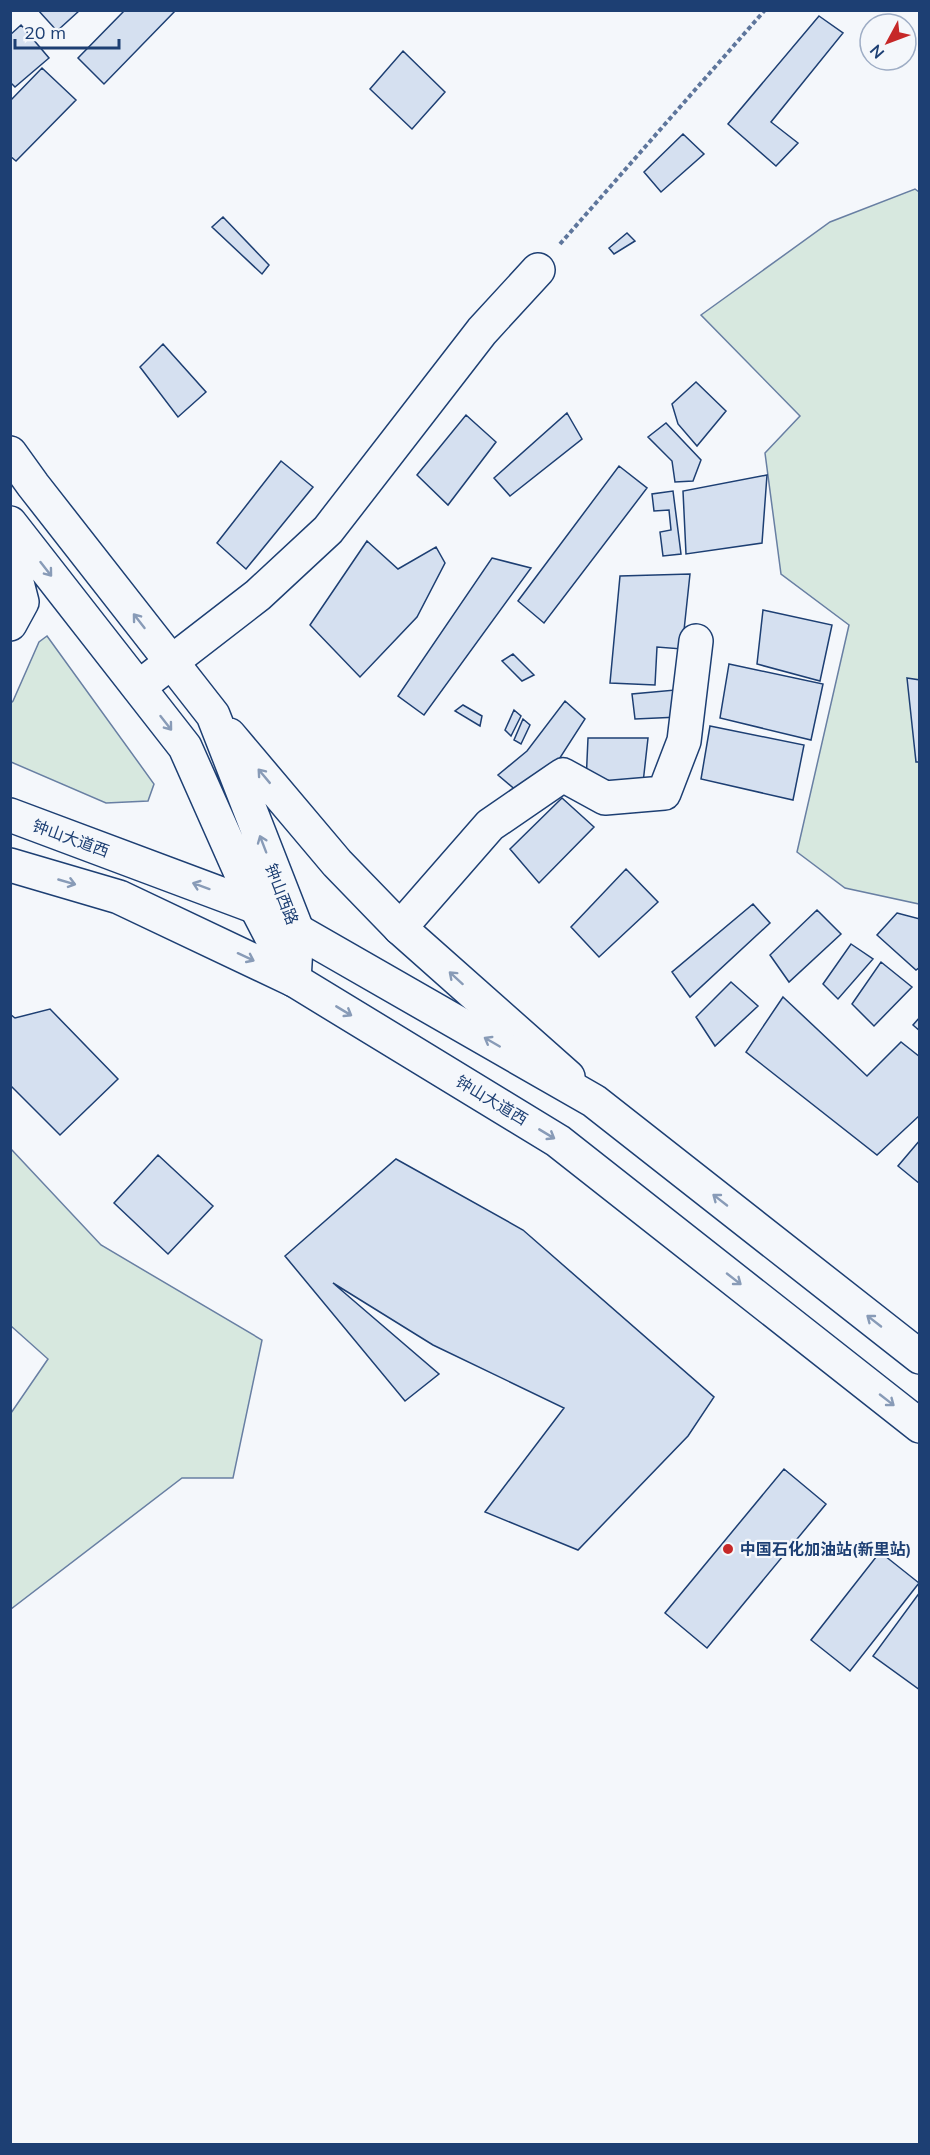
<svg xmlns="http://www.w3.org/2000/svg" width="930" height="2155" font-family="Mulish,'Noto Sans SC',sans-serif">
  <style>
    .green { fill: #d7e8df; stroke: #687fa3; stroke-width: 1.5 }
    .building { fill: #d5e0f0; stroke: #1d3f73; stroke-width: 1.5 }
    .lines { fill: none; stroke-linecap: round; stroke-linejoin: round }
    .minor-casing { stroke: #1d3f73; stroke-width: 36 }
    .major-casing { stroke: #1d3f73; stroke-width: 36 }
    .highway-casing { stroke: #1d3f73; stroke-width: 36 }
    .path { stroke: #5e769c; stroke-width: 4; stroke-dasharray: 4.5 3; stroke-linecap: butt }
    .minor { stroke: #f4f7fb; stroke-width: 33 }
    .major { stroke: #f4f7fb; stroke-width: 33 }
    .highway { stroke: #f4f7fb; stroke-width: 33 }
    .oneway { stroke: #889bb7 }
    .poi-dot { fill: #c62828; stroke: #f4f7fb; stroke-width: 2 }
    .labels { text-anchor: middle; stroke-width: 4.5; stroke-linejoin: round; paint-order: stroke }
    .street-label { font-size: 16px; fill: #1d3f73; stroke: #f4f7fb }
    .poi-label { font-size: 16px; font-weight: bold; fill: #1d3f73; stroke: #f4f7fb; text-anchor: start }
  </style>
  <rect width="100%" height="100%" fill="#f4f7fb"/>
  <path class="green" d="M 915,189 L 919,192 L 919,904 L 845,888 L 797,852 L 849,625 L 781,574 L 765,453 L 800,416 L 701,315 L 830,222 Z
    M 47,636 L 154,784 L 148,801 L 106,803 L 11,762 L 11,703 L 13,701 L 39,642 Z
    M 11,1149 L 101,1245 L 262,1340 L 233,1478 L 182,1478 L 11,1609 L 11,1413 L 48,1359 L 11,1326 Z"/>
  <path class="building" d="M 38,10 L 80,10 L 57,31 Z
    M 125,10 L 176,10 L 104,84 L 78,58 Z
    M 819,16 L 843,33 L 771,122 L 798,143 L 776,166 L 728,124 Z
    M 21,25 L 49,58 L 15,87 L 10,82 L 10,35 Z
    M 403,51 L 445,92 L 412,129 L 370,89 Z
    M 42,68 L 76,100 L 16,161 L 10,156 L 10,101 Z
    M 683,134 L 704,154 L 661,192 L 644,172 Z
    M 223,217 L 269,265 L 262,274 L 212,227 Z
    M 627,233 L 635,241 L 614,254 L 609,248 Z
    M 163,344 L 206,392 L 178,417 L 140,367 Z
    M 696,382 L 726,411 L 697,446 L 678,424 L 672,404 Z
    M 567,413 L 582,439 L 510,496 L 494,478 Z
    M 466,415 L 496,442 L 448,505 L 417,475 Z
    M 666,423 L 701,460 L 693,481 L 675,482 L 672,461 L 648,437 Z
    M 281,461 L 313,487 L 246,569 L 217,543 Z
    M 619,466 L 647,488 L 544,623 L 518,601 Z
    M 767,475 L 762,543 L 686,554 L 683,491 Z
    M 673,491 L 681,554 L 663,556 L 660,532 L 671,530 L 669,510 L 654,511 L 652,494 Z
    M 367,541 L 398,569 L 436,547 L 445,563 L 417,617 L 360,677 L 310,625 Z
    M 492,558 L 531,568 L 424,715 L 398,696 Z
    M 690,574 L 682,649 L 657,647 L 655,685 L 610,683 L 620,576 Z
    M 763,610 L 832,625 L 820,681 L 757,664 Z
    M 513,654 L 534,675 L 522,681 L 502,661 Z
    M 729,664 L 823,684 L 811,740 L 720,718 Z
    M 907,678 L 920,680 L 920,762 L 916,762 Z
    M 675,690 L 679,717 L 635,719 L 632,694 Z
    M 565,701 L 585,719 L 556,764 L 524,797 L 498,775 L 527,751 Z
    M 463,705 L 482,716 L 480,726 L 455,711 Z
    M 514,710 L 521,716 L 511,736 L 505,730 Z
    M 523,719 L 530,725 L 521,744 L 514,740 Z
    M 710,726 L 804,745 L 793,800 L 701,779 Z
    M 588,738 L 648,738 L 642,792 L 586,783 Z
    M 562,798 L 594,827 L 539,883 L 510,849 Z
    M 626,869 L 658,902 L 599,957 L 571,927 Z
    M 753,904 L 770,923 L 690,997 L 672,972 Z
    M 817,910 L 841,934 L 789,982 L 770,955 Z
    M 897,913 L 920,919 L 920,967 L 916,970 L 877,935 Z
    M 851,944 L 873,959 L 838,999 L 823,984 Z
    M 881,962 L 912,987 L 874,1026 L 852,1004 Z
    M 731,982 L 758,1006 L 715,1046 L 696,1017 Z
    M 783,997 L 867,1076 L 901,1042 L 920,1057 L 920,1115 L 877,1155 L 746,1052 Z
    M 50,1009 L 118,1079 L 60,1135 L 10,1085 L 10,1014 L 15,1018 Z
    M 920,1017 L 920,1031 L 913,1025 Z
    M 920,1140 L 920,1184 L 898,1166 Z
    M 158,1155 L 213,1206 L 168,1254 L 114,1203 Z
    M 396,1159 L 523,1230 L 714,1397 L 688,1436 L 578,1550 L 485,1512 L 564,1408 L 433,1345 L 333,1283 L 439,1374 L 405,1401 L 285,1256 Z
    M 784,1469 L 826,1504 L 707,1648 L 665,1613 Z
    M 880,1552 L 919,1583 L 850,1671 L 811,1640 Z
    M 920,1592 L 920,1690 L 873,1656 Z"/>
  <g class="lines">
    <defs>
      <path id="minor" d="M 139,687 L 258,595 L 328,530 L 482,331 L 538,270
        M 400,928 L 490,825 L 563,775 L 605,798 L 664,793 L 684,741 L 696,641"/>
      <path id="major" d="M 10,453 L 33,485 L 213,715 L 297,930 L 294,980
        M 10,523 L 185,747 L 256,907 L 294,980
        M 10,555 L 22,602 L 10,624
        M 229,735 L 337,863 L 400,928 L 568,1077"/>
      <path id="highway" d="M 10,815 L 256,907 L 594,1101 L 920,1357
        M 10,865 L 119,897 L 294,980 L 558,1141 L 920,1426"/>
    </defs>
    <use href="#minor" class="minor-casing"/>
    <use href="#major" class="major-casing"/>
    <use href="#highway" class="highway-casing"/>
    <path class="path" d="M 560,244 L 765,10"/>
    <use href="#minor" class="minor"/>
    <use href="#major" class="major"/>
    <use href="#highway" class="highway"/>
  </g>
  <defs><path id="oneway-shaft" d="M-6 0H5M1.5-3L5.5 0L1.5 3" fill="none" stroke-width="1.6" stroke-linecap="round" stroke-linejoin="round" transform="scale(1.5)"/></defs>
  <g class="oneway">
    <use href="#oneway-shaft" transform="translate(46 569) rotate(52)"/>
    <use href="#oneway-shaft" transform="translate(139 621) rotate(-128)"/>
    <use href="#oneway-shaft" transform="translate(166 723) rotate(52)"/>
    <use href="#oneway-shaft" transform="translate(264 776) rotate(-130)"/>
    <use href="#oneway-shaft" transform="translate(263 844) rotate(-111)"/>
    <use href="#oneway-shaft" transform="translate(67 882) rotate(16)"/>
    <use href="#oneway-shaft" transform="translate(201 886) rotate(-160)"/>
    <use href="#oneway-shaft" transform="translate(246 957) rotate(25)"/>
    <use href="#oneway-shaft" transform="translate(456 978) rotate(-138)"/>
    <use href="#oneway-shaft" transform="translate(344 1011) rotate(31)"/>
    <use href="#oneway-shaft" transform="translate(492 1042) rotate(-150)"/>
    <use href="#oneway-shaft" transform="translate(547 1134) rotate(31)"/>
    <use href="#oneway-shaft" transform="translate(720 1200) rotate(-142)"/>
    <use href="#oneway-shaft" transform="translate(734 1279) rotate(38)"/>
    <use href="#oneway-shaft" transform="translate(874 1321) rotate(-142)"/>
    <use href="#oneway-shaft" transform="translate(887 1400) rotate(38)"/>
  </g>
  <circle class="poi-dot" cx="728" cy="1549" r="6"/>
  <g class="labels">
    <g class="street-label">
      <text transform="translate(71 838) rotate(20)" y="6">钟山大道西</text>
      <text transform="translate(282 894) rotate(69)" y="6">钟山西路</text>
      <text transform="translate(492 1100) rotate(31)" y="6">钟山大道西</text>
    </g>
    <g class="poi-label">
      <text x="740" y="1555">中国石化加油站(新里站)</text>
    </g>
  </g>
  <rect width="930" height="2155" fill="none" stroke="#1d3f73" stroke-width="24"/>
  <g transform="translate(888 42) rotate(229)"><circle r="28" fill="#f4f7fb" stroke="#9eadc5" stroke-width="1.5"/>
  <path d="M0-4.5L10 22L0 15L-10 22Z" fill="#c62828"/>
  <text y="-9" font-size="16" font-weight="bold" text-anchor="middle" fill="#1d3f73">N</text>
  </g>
  <path d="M15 39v9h104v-9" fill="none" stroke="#1d3f73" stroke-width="3"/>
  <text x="24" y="39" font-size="18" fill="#1d3f73" stroke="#f4f7fb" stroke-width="4.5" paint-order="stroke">20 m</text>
</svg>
